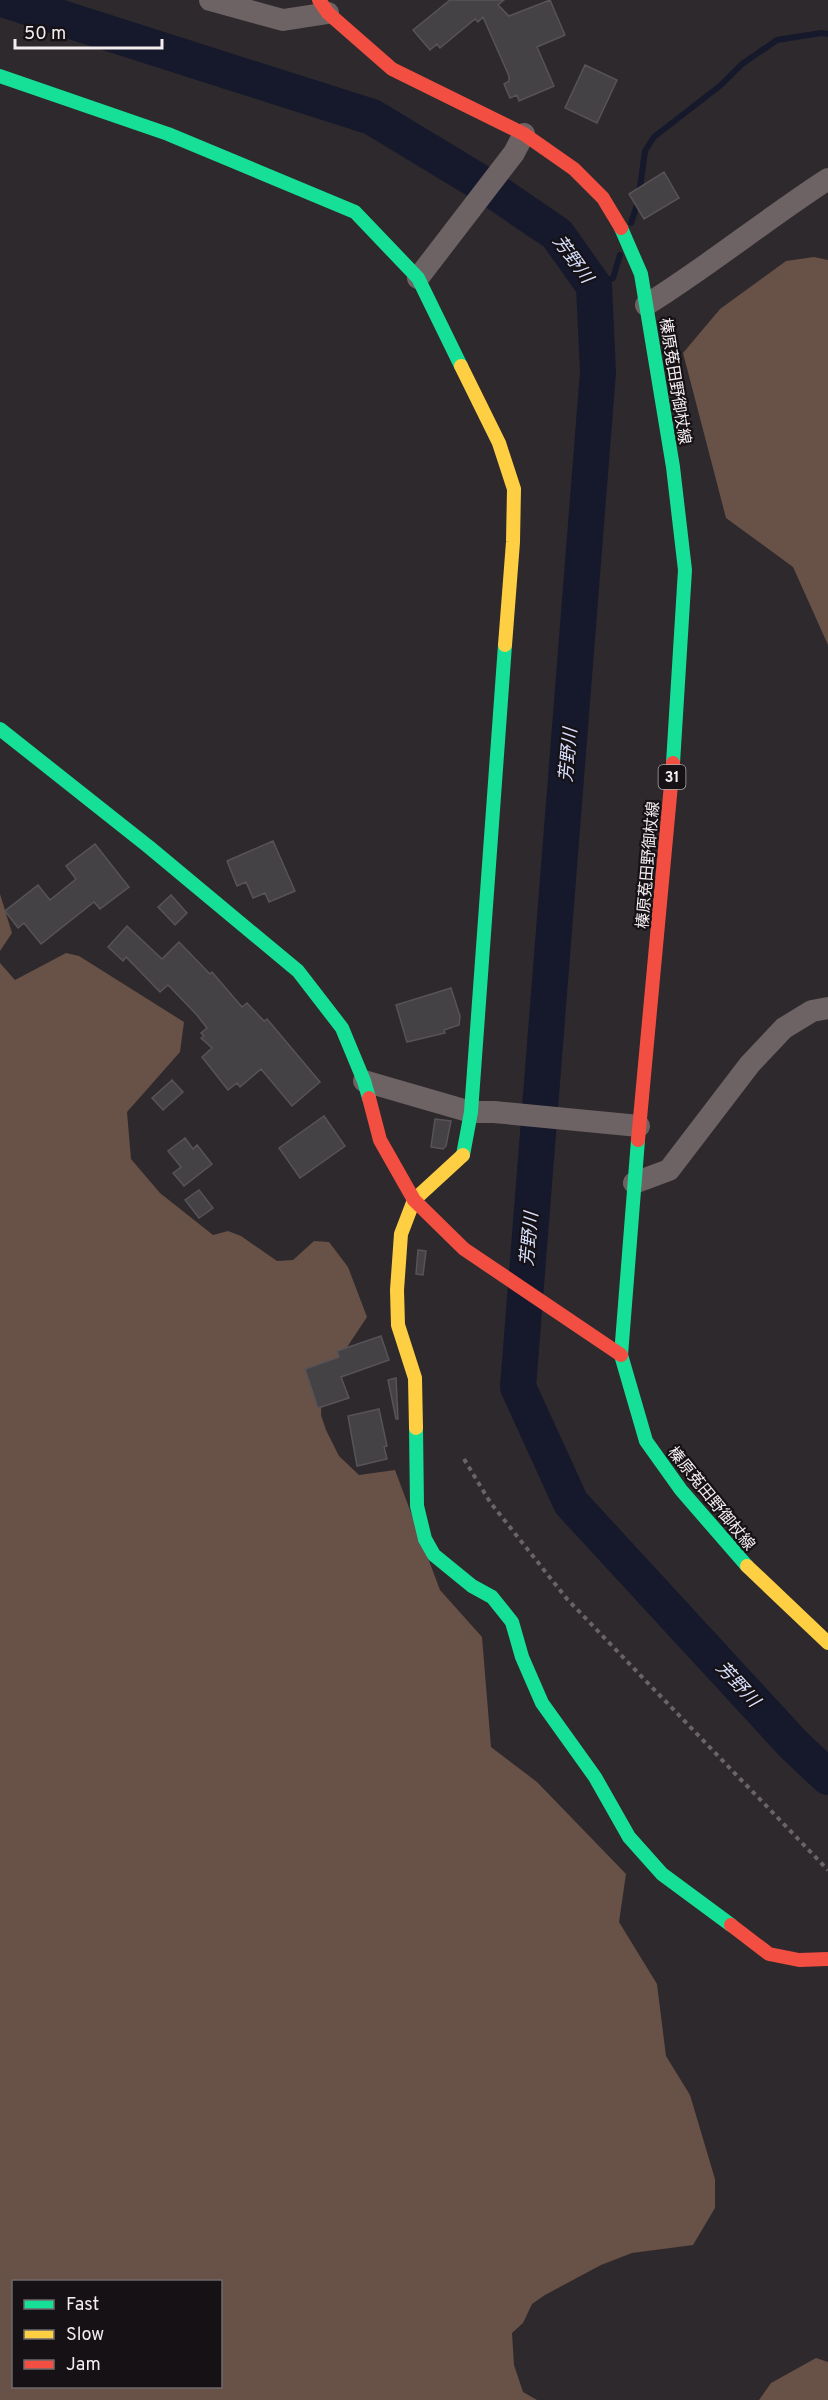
<svg xmlns="http://www.w3.org/2000/svg" width="828" height="2400" font-family="Overpass,'Noto Sans JP',sans-serif">
  <style>
    .forest { fill: #685146; fill-rule: evenodd }
    .lines { fill: none; stroke-linecap: round; stroke-linejoin: round }
    .stream { stroke: #16192b; stroke-width: 6 }
    .river { stroke: #16192b; stroke-width: 36 }
    .building { fill: #454245; stroke: #575357; stroke-width: 1.5 }
    .path { stroke: #6a6465; stroke-width: 4; stroke-dasharray: 4.5 4.5; stroke-linecap: butt }
    .street { stroke: #6e6364; stroke-width: 22 }
    .fast { stroke: #16e098; stroke-width: 14 }
    .slow { stroke: #ffcf43; stroke-width: 14 }
    .jam { stroke: #f24e42; stroke-width: 14 }
    .labels { text-anchor: middle; stroke-width: 4.5; stroke-linejoin: round; paint-order: stroke }
    .shield { fill: #151114; stroke: #b0abae; stroke-width: 1.5 }
    .shield-label { font-size: 15px; font-weight: bold; fill: #f3edf0 }
    .street-label { font-size: 16px; fill: #f3edf0; stroke: #151114 }
    .water-label { font-size: 18px; font-style: italic; fill: #d8dffd; stroke: #151114 }
  </style>
  <rect width="100%" height="100%" fill="#2e292c"/>
  <path class="forest" d="M 814,257 L 828,260 L 828,645 L 793,567 L 726,518 L 683,353 L 720,309 L 786,261 Z
    M 0,894 L 12,933 L 0,951 Z
    M 66,953 L 79,956 L 184,1022 L 180,1052 L 127,1112 L 131,1159 L 160,1193 L 213,1235 L 228,1231 L 241,1236 L 277,1261 L 293,1260 L 314,1241 L 329,1242 L 348,1267 L 367,1317 L 322,1385 L 321,1415 L 326,1430 L 339,1456 L 359,1475 L 395,1470 L 440,1590 L 482,1637 L 491,1747 L 537,1782 L 626,1874 L 619,1922 L 657,1984 L 666,2056 L 690,2095 L 715,2179 L 715,2208 L 693,2245 L 632,2253 L 601,2265 L 545,2295 L 532,2304 L 523,2323 L 512,2333 L 514,2365 L 523,2392 L 537,2400 L 0,2400 L 0,963 L 15,980 ZM 14,2282 L 220,2282 L 220,2386 L 14,2386 Z
    M 816,2358 L 828,2362 L 828,2400 L 759,2400 L 771,2383 Z"/>
  <g class="lines">
    <path class="stream" d="M 631,223 L 641,193 L 640,188 L 645,151 L 654,137 L 721,85 L 742,64 L 777,40 L 821,33 L 828,34
      M 594,286 L 613,278 L 620,255"/>
    <path class="river" d="M 5,0 L 372,117 L 491,189 L 557,234 L 594,286 L 598,372 L 518,1387 L 571,1503 L 793,1744 L 828,1777"/>
  </g>
  <path class="building" d="M 450,0 L 504,0 L 498,5 L 509,16 L 550,0 L 565,35 L 537,47 L 554,86 L 519,101 L 517,95 L 510,98 L 504,84 L 509,81 L 509,76 L 483,17 L 478,22 L 475,19 L 440,48 L 437,44 L 430,50 L 413,30 Z
    M 585,65 L 617,80 L 597,123 L 565,108 Z
    M 664,172 L 679,198 L 644,219 L 629,194 Z
    M 273,841 L 295,891 L 269,902 L 265,893 L 253,898 L 246,882 L 237,886 L 227,861 Z
    M 95,844 L 129,887 L 100,909 L 94,902 L 41,944 L 24,923 L 18,928 L 5,911 L 38,885 L 50,900 L 76,879 L 66,866 Z
    M 171,895 L 187,913 L 175,925 L 158,907 Z
    M 127,926 L 162,959 L 179,942 L 210,974 L 212,972 L 242,1007 L 247,1003 L 264,1021 L 267,1019 L 320,1082 L 292,1106 L 261,1069 L 240,1087 L 237,1083 L 228,1090 L 202,1057 L 212,1048 L 201,1038 L 204,1036 L 201,1033 L 207,1028 L 196,1014 L 168,985 L 160,992 L 126,957 L 123,961 L 108,947 Z
    M 451,988 L 460,1016 L 459,1025 L 444,1030 L 445,1033 L 407,1042 L 396,1005 Z
    M 172,1080 L 183,1092 L 163,1110 L 152,1098 Z
    M 324,1116 L 345,1146 L 300,1178 L 279,1148 Z
    M 435,1119 L 451,1121 L 446,1146 L 443,1149 L 431,1147 Z
    M 185,1138 L 193,1149 L 197,1145 L 212,1164 L 184,1186 L 173,1173 L 181,1167 L 168,1151 Z
    M 199,1190 L 213,1208 L 199,1218 L 185,1200 Z
    M 418,1250 L 426,1251 L 423,1275 L 416,1274 Z
    M 381,1336 L 389,1360 L 341,1377 L 349,1398 L 318,1408 L 305,1369 L 339,1357 L 337,1351 Z
    M 396,1378 L 398,1419 L 396,1419 L 388,1380 Z
    M 379,1409 L 387,1446 L 384,1447 L 387,1459 L 357,1466 L 348,1416 Z"/>
  <g class="lines">
    <path class="path" d="M 464,1459 L 490,1502 L 567,1599 L 828,1870"/>
    <path class="street" d="M 210,0 L 283,20 L 328,13
      M 418,278 L 514,153 L 524,134
      M 646,305 C 709,266 766,219 828,179
      M 364,1081 L 471,1112 L 494,1112 L 639,1126
      M 634,1183 L 669,1170 L 750,1064 L 784,1028 L 812,1011 L 828,1008"/>
    <path class="fast" d="M 0,76 L 168,134 L 355,212 L 418,278 L 461,366
      M 621,228 L 641,274 L 673,467 L 685,570 L 673,763
      M 0,729 L 149,847 L 298,971 L 342,1028 L 364,1081 L 369,1098
      M 638,1140 L 621,1355 L 646,1441 L 681,1490 L 747,1566
      M 463,1155 L 471,1112 L 505,645
      M 416,1428 L 417,1506 L 425,1539 L 434,1555 L 472,1586 L 492,1597 L 512,1622 L 522,1657 L 542,1703 L 595,1777 L 629,1837 L 662,1874 L 731,1925"/>
    <path class="slow" d="M 461,366 L 499,443 L 514,489 L 513,542 L 505,645
      M 416,1428 L 415,1378 L 398,1325 L 397,1290 L 401,1234 L 414,1200 L 463,1155
      M 747,1566 L 828,1643"/>
    <path class="jam" d="M 319,0 L 328,13 L 392,69 L 524,134 L 574,169 L 603,198 L 621,228
      M 369,1098 L 380,1140 L 414,1200 L 464,1249 L 621,1355
      M 638,1140 L 673,763
      M 731,1925 L 769,1954 L 799,1960 L 828,1959"/>
  </g>
  <g class="labels">
    <rect class="shield" x="658.5" y="765" width="27" height="24" rx="4.5"/>
    <g class="shield-label">
      <text x="672" y="782">31</text>
    </g>
    <g class="street-label">
      <text transform="translate(676 381) rotate(81)" y="6">榛原菟田野御杖線</text>
      <text transform="translate(647 865) rotate(-85)" y="6">榛原菟田野御杖線</text>
      <text transform="translate(712 1498) rotate(51)" y="6">榛原菟田野御杖線</text>
    </g>
    <g class="water-label">
      <text transform="translate(573 259) rotate(54)" y="6">芳野川</text>
      <text transform="translate(568 755) rotate(-85)" y="6">芳野川</text>
      <text transform="translate(529 1239) rotate(-85)" y="6">芳野川</text>
      <text transform="translate(738 1684) rotate(47)" y="6">芳野川</text>
    </g>
  </g>
  <rect x="12" y="2280" width="210" height="108" fill="#151114" stroke="#6e696c" stroke-width="1.5"/>
  <rect x="24" y="2300" width="30" height="9" fill="#16e098" stroke="#6e696c" stroke-width="1.5"/>
  <text x="66" y="2310" font-size="18" fill="#f3edf0">Fast</text>
  <rect x="24" y="2330" width="30" height="9" fill="#ffcf43" stroke="#6e696c" stroke-width="1.5"/>
  <text x="66" y="2340" font-size="18" fill="#f3edf0">Slow</text>
  <rect x="24" y="2360" width="30" height="9" fill="#f24e42" stroke="#6e696c" stroke-width="1.5"/>
  <text x="66" y="2370" font-size="18" fill="#f3edf0">Jam</text>
  <path d="M15 39v9h147v-9" fill="none" stroke="#f3edf0" stroke-width="3"/>
  <text x="24" y="39" font-size="18" fill="#f3edf0" stroke="#151114" stroke-width="4.5" paint-order="stroke">50 m</text>
</svg>
